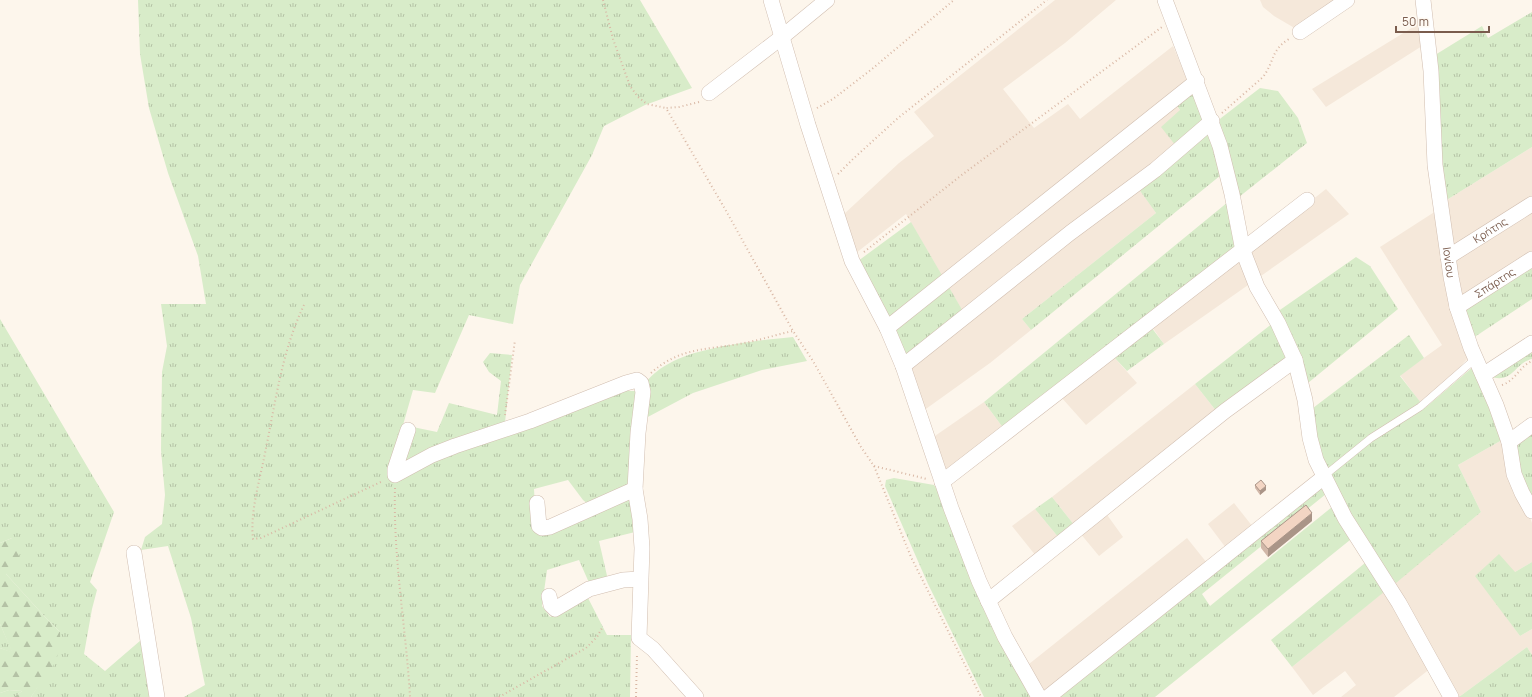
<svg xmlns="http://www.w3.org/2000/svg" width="1532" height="697" font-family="Manrope,sans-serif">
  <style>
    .residential { fill: #f5e8da }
    .grass { fill: url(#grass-tufts) }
    .forest { fill: url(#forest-firs) }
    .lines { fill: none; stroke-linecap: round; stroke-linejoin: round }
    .lane-casing { stroke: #d1beb0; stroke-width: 8 }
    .street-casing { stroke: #d1beb0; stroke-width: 16 }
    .path { stroke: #d9b8a5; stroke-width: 2; stroke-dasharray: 1 3; stroke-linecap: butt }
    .lane { stroke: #fff; stroke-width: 7 }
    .street { stroke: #fff; stroke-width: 15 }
    .wall { fill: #d1b7a8 }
    .shaded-wall { fill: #aa9588 }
    .building { fill: #f3d5c3; stroke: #aa9588 }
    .labels { text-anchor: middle; stroke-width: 4; stroke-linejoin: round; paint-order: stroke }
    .street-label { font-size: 11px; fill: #7a5c4d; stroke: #fffaf3 }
  </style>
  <defs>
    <pattern id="grass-tufts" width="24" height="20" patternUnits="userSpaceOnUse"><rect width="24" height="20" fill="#d8ecc9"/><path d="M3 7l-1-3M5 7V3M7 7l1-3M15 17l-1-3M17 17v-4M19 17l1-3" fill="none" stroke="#b4c2a5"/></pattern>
    <pattern id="forest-firs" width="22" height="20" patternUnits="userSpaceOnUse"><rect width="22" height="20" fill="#d8ecc9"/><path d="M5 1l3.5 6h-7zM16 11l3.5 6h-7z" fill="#b4c2a5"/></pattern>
  </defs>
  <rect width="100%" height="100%" fill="#fdf6ec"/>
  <path class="residential" d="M 1055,0 L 1116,0 L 1065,43 L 1003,89 L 1034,128 L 1068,104 L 1080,119 L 1173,46 L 1187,79 L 1168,95 L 1180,110 L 1176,146 L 1134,182 L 1156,213 L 1022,319 L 1031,330 L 990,363 L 923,411 L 909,368 L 969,322 L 906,214 L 856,253 L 843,215 L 899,163 L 934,136 L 914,112 Z
    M 1260,0 L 1337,0 L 1298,30 L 1274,16 L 1263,7 Z
    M 1423,21 L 1422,46 L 1326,107 L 1312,89 Z
    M 1532,147 L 1532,254 L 1463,298 L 1455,263 L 1445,201 Z
    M 1326,189 L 1349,214 L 1258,278 L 1249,250 Z
    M 1436,211 L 1469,357 L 1455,372 L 1420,402 L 1400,375 L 1442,345 L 1380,247 Z
    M 1239,260 L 1251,283 L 1164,344 L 1152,327 Z
    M 1113,356 L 1137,383 L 1086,425 L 1061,397 Z
    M 1195,384 L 1217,412 L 1075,526 L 1052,497 Z
    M 984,402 L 1004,429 L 946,470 L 932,438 Z
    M 1502,440 L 1532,523 L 1532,562 L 1515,572 L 1506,617 L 1520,636 L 1532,629 L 1532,655 L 1527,647 L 1459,697 L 1440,661 L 1394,697 L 1341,697 L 1356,685 L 1345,671 L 1313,695 L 1292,667 L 1481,512 L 1458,465 Z
    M 1234,503 L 1253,527 L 1226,548 L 1208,524 Z
    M 1035,509 L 1059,538 L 1036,556 L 1012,526 Z
    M 1105,512 L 1123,537 L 1099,556 L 1080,533 Z
    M 1187,538 L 1207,563 L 1045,692 L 1029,664 Z"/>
  <path class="grass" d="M 138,0 L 640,0 L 692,88 L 645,105 L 604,126 L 592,155 L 520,285 L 513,324 L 469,315 L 435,393 L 413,390 L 403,425 L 437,432 L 449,403 L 497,415 L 501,381 L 489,372 L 483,362 L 490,353 L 512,355 L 504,432 L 625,391 L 635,391 L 636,400 L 632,476 L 627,485 L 589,505 L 583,500 L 568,480 L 534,489 L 536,527 L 630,497 L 639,531 L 599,541 L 608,580 L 590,585 L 579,560 L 547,570 L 542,606 L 550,617 L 588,598 L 607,635 L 631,635 L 630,697 L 184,697 L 205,685 L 191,618 L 168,546 L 141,550 L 145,537 L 162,524 L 165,495 L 161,450 L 162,372 L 167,346 L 161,304 L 206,304 L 198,256 L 168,173 L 149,108 L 140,54 Z
    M 1532,12 L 1532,147 L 1445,201 L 1435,55 L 1482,26 L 1488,38 Z
    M 1260,88 L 1278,91 L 1298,118 L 1307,143 L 1239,197 L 1232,166 L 1031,330 L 1022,319 L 1156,213 L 1138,188 L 1176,146 L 1161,127 L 1180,110 L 1175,103 L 1194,89 L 1209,131 L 1221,118 Z
    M 1228,202 L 1237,250 L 1145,319 L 1164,344 L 1127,371 L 1113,356 L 1004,429 L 984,402 Z
    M 911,222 L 964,313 L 906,358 L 858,261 Z
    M 1356,257 L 1370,266 L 1398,309 L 1308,383 L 1277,312 Z
    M 1532,264 L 1532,299 L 1473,338 L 1465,307 Z
    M 0,319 L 114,512 L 90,582 L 97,590 L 92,609 L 84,654 L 105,671 L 141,640 L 151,697 L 31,697 L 38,686 L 60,632 L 45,617 L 6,574 L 12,538 L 0,543 Z
    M 1273,323 L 1287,360 L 1217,412 L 1195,384 Z
    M 1409,335 L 1424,358 L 1400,376 L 1425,408 L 1474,366 L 1502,440 L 1458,465 L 1481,512 L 1396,583 C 1369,545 1333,494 1320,450 C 1316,437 1315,422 1313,408 Z
    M 793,337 L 807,361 L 762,370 L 693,393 L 644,419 L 646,382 C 653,374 660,368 670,363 C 698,347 760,340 793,337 Z
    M 1532,348 L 1532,359 C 1514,363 1513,385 1489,376 Z
    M 1532,431 L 1532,500 L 1527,490 L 1513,445 Z
    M 894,478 L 934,485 L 938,491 L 1033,697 L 984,697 L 928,584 L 885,486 L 886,480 Z
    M 1321,484 L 1326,494 L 1202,594 L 1210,606 L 1332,507 L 1350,540 L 1155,697 L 1058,697 Z
    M 1052,497 L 1075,526 L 1059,538 L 1035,509 Z
    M 1499,554 L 1515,572 L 1532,562 L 1532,629 L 1520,636 L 1475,576 Z
    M 1365,563 L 1384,592 L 1292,667 L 1271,640 Z
    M 0,624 L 13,653 L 0,648 Z
    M 1527,647 L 1532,655 L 1532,697 L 1459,697 Z
    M 9,690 L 22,691 L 14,697 L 0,697 L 0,693 Z"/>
  <path class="forest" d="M 12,538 L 21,545 L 18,563 L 6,574 L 45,617 L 60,632 C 62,663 47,673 31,697 L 14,697 L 22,691 L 9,690 L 0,693 L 0,648 L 12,652 L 0,624 L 0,543 Z"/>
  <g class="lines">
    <defs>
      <path id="lane" d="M 1324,476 L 1371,438 L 1420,407 L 1475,359"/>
      <g id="street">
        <path d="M 771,0 L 808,125 L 852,261 L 887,328 L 903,366 L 951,508 L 979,581 L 1005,637 L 1039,697"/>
        <path d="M 1165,0 L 1220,146 L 1232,194 L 1243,251 L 1257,287 L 1278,323 L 1295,360 L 1305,400 L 1310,438 L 1316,460 L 1345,518 L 1399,603 L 1451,697"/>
        <path id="s1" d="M 1423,0 L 1431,71 L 1435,165 L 1451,277 L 1457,307 L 1471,348 L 1496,405 L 1509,442 L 1514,474 L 1522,493 L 1532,511"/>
        <path d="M 1300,32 L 1347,0"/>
        <path d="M 709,93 L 782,37 L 827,0"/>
        <path id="s2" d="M 1448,257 L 1532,204"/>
        <path id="s3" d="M 1457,307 L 1532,259"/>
        <path d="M 887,328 L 1197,81"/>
        <path d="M 903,366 L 1070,233 L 1155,170 L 1212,121"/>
        <path d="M 1483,375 L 1532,343"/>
        <path d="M 408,430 L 395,469 L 395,475 L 432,455 L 455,446 L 530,421 L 626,383 L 637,380 L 641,383 L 643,392 L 638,433 L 635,489 L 640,519 L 642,548 L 639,638 L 653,649 L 696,697"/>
        <path d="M 1509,442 L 1532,425"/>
        <path d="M 942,482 L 1307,200"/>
        <path d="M 537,503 L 539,526 L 542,528 L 550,527 L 635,489"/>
        <path d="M 134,553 L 157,697"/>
        <path d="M 549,596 L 551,605 L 555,609 L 589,589 L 623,580 L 640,579"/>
        <path d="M 988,601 L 1225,411 L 1295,360"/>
        <path d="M 1048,697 L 1324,477"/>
      </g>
    </defs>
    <use href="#lane" class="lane-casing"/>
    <use href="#street" class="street-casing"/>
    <path class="path" d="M 603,0 L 613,39 L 630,86 L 638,97 L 647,104 L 666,108
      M 699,102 L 679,107 L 666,108 L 725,209 L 793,331 L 813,361 L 861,447 L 874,466 L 927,479
      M 817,108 L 833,99 L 872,69 L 954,0
      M 1222,113 L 1263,77 C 1275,61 1270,51 1289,39
      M 838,174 L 853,159 L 898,118 L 1047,0
      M 864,252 L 963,174 L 1162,27
      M 304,305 C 281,353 275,406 264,458 C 259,483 250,513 253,539 L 261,538 L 383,481
      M 651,373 C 679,348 704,350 739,344 C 757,341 775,335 793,331
      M 1502,385 C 1515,381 1520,366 1532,361
      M 505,415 L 515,340
      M 874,466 L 911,557 L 981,697
      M 395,488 C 393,558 406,627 410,697
      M 499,697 L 586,648 L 597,637 L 602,628
      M 636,697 L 637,654"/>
    <use href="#lane" class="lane"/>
    <use href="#street" class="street"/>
  </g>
  <path class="wall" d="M 1255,485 L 1266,490 L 1260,495 L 1255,488 Z
    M 1312,521 L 1268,557 L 1261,548 L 1261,541 Z"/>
  <path class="shaded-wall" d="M 1266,486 L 1266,490 L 1260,495 L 1260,491 Z
    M 1312,513 L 1312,521 L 1268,557 L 1268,549 Z"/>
  <path class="building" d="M 1261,480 L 1266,486 L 1260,491 L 1255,485 Z
    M 1306,505 L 1312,513 L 1268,549 L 1261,541 Z"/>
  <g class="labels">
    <g class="street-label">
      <text dy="4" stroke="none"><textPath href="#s2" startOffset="50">Κρήτης</textPath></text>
      <text dy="4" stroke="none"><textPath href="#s1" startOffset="264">Ιονίου</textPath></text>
      <text dy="4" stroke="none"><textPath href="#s3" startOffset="45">Σπάρτης</textPath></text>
    </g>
  </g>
  <path d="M1396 26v6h93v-6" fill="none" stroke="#7a5c4d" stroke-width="2"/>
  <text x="1402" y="26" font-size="12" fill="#7a5c4d" stroke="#fffaf3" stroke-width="3" paint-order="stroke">50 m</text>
</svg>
